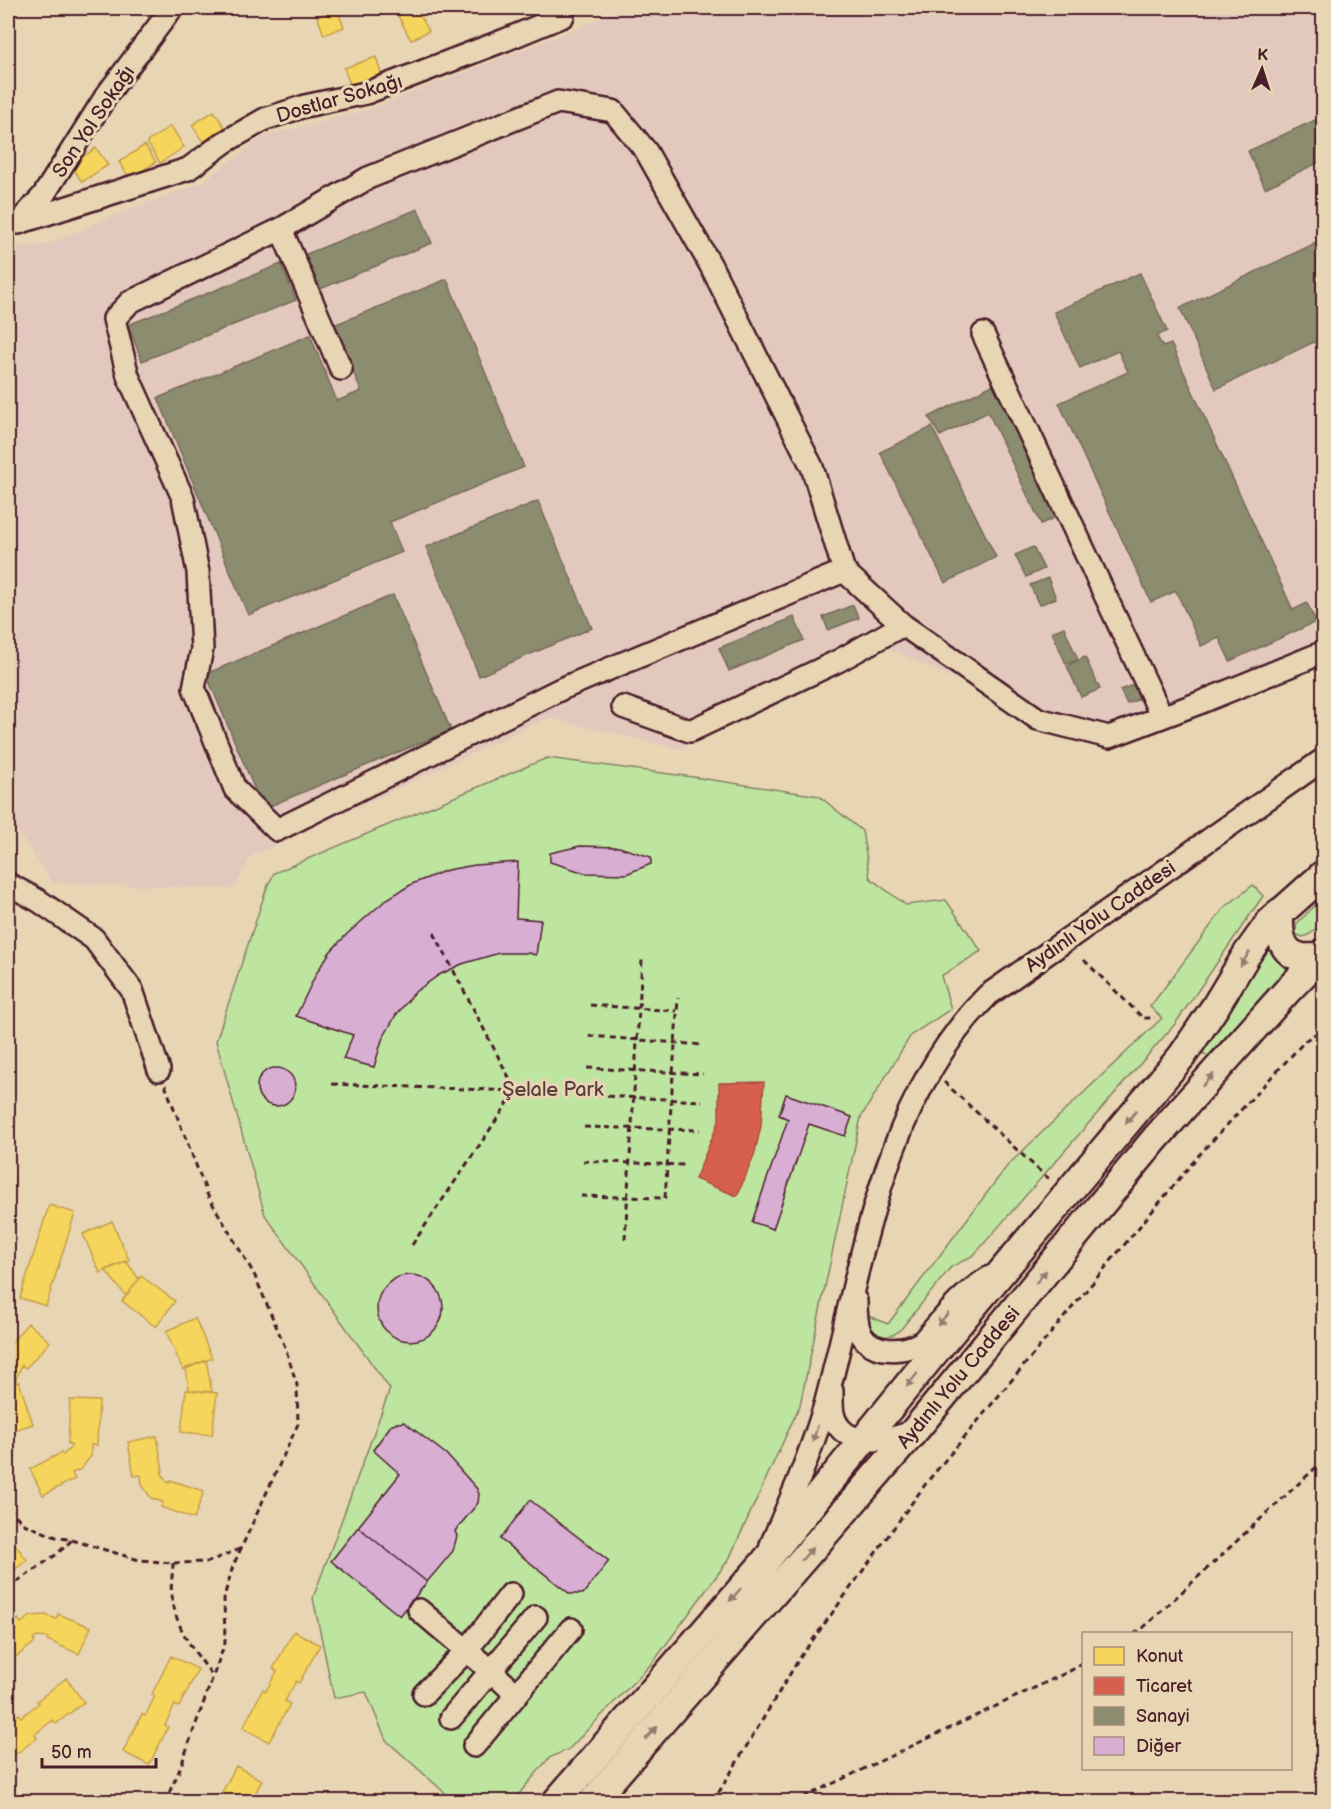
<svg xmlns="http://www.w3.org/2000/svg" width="1331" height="1809" font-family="'Balsamiq Sans',sans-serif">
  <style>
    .built { fill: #e3c9bd }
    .green { fill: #bee5a0; stroke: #848266; stroke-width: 1.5 }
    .homes { fill: #f6d55c; stroke: #c29e4d; stroke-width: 1.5 }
    .shops { fill: #d6604d; stroke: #ac4c43; stroke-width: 1.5 }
    .industry { fill: #8c8c6e; stroke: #786b5a; stroke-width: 1.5 }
    .building { fill: #d8aed3; stroke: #4a1f2b; stroke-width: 1.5 }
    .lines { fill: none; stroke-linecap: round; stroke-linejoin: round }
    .minor-casing { stroke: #4a1f2b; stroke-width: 26 }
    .major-casing { stroke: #4a1f2b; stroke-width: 32 }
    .path { stroke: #4a1f2b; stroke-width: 3; stroke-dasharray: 6 4.5; stroke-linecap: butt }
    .minor { stroke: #e8d5b3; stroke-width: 21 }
    .major { stroke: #e8d5b3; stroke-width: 27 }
    .oneway { fill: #997a6f }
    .labels { text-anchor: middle; stroke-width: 6; stroke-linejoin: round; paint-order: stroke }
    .street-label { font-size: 20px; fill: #4a1f2b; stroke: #e8d5b3 }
    .park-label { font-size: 20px; fill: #5b3d3d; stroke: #e8d5b3 }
  </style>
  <rect width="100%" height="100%" fill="#e8d5b3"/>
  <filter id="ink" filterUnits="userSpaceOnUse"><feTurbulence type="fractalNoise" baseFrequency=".0167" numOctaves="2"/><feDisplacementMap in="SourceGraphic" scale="12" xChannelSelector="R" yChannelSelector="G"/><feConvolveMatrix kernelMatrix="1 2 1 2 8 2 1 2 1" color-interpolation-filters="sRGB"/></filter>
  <g filter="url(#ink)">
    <path class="built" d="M 623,8 L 1323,8 L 1323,664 L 1105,747 L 885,647 L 680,749 L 548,718 L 270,848 L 252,854 L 234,889 L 53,883 L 8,818 L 8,248 L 50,244 L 114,215 L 201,183 L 264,136 L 364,111 L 567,32 Z"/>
    <path class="green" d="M 547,758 L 693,777 L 819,796 L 862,831 L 870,878 L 906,905 L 946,900 L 981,951 L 941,976 L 951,1009 L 911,1035 L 861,1117 L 800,1405 L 729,1559 L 654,1661 L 569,1749 L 549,1758 L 513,1801 L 454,1801 L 386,1740 L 366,1692 L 334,1698 L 313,1598 L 390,1389 L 265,1215 L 216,1041 L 266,890 L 274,873 Z
      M 1253,885 L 1263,896 L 1175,1024 L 974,1255 L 951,1267 L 901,1329 C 884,1345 866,1332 861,1313 L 888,1324 L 1008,1165 L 1162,1018 L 1150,1007 L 1224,908 Z
      M 1323,898 L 1323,923 L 1310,934 L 1303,937 L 1295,934 L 1297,923 Z
      M 1268,947 C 1274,958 1280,962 1292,965 L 1208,1056 L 1199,1051 Z"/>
    <path class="homes" d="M 415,8 L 416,8 L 429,31 L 411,40 L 398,16 Z
      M 337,9 L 344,27 L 324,35 L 317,16 Z
      M 376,57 L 382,76 L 351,87 L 344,68 Z
      M 214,111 L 225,128 L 203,142 L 192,125 Z
      M 171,126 L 184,147 L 160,163 L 147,142 Z
      M 145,145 L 156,162 L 130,179 L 119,162 Z
      M 96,148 L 108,165 L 82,182 L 71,165 Z
      M 49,1205 L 75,1213 L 46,1306 L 20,1298 Z
      M 112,1221 L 129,1260 L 100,1273 L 83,1234 Z
      M 126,1261 L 139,1279 L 126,1296 L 105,1270 Z
      M 141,1276 L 175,1301 L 156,1327 L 122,1301 Z
      M 195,1318 L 212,1358 L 183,1370 L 166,1331 Z
      M 28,1323 L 50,1342 L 26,1368 L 22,1365 L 16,1379 L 16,1383 L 19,1382 L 33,1424 L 8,1432 L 8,1355 L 10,1353 L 8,1351 L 8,1346 Z
      M 206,1360 L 212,1392 L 189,1390 L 186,1368 Z
      M 186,1390 L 217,1393 L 212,1435 L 181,1432 Z
      M 70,1400 L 99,1401 L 97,1445 L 91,1445 L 91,1456 L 81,1469 L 72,1473 L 75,1479 L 43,1495 L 30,1469 L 61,1453 L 63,1455 L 71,1447 L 71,1444 L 68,1444 Z
      M 157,1436 L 163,1471 L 161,1471 L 166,1481 L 169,1483 L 170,1480 L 204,1491 L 194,1519 L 161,1507 L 163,1502 L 151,1498 L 142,1485 L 141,1475 L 134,1476 L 128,1442 Z
      M 10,1538 L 27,1560 L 8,1575 L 8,1539 Z
      M 58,1614 L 91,1627 L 79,1654 L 47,1640 L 48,1638 L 37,1637 L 33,1639 L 35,1642 L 8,1663 L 8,1627 L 18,1619 L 21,1623 L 31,1616 L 46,1615 L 56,1619 Z
      M 294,1631 L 320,1645 L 299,1683 L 296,1681 L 285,1701 L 290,1704 L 269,1742 L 243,1728 L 263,1689 L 266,1691 L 277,1671 L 273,1669 Z
      M 171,1656 L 198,1669 L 179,1707 L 175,1705 L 165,1725 L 168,1727 L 149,1765 L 123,1752 L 142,1714 L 145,1716 L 155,1696 L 152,1694 Z
      M 66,1678 L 84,1702 L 56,1724 L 53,1720 L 35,1734 L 37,1738 L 12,1757 L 8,1752 L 8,1723 L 19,1714 L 21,1717 L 39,1703 L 37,1701 Z
      M 236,1766 L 262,1780 L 251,1802 L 223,1802 L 225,1799 L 220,1796 Z"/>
    <path class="shops" d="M 764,1082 L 761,1126 L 754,1156 L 737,1196 L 695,1179 L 719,1121 L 719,1083 Z"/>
    <path class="industry" d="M 1324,116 L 1324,160 L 1265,188 L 1248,151 Z
      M 418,209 L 432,243 L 318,290 L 304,255 Z
      M 1324,239 L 1324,360 L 1314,342 L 1216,389 L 1180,308 Z
      M 281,264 L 296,300 L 142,361 L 128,325 Z
      M 1140,273 L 1167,331 L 1157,336 L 1163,347 L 1171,344 L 1293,610 L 1307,603 L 1316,622 L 1230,661 L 1219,638 L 1201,646 L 1176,591 L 1151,602 L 1059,403 L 1128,372 L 1118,351 L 1080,368 L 1054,312 Z
      M 447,279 L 524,467 L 390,522 L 402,552 L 248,615 L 158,398 L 310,335 L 337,401 L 361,391 L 334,325 Z
      M 996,383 L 1061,515 L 1041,524 L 988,412 L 940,436 L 929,417 Z
      M 932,427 L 996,557 L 945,583 L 880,452 Z
      M 538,501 L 592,628 L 479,676 L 426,547 Z
      M 1033,547 L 1044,569 L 1026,577 L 1015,555 Z
      M 1048,578 L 1056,598 L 1039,605 L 1030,585 Z
      M 393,595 L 451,730 L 263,809 L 206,674 Z
      M 853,605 L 859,618 L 828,630 L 823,617 Z
      M 794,617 L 804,640 L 729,671 L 719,648 Z
      M 1064,627 L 1078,660 L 1066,664 L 1052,632 Z
      M 1085,657 L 1100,689 L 1081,697 L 1067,666 Z
      M 1133,685 L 1139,699 L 1127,704 L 1120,690 Z"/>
    <path class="building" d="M 580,846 L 619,847 L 651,857 L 651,864 L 626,874 L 585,873 L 550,862 L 550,853 Z
      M 518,862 L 516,918 L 541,920 L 536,955 L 528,953 L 499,953 L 462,964 L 439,975 L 415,992 L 396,1015 L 382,1040 L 374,1067 L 343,1059 L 353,1035 L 296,1016 L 317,972 L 330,952 L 347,934 L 387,899 L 412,884 L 447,870 L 475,865 Z
      M257 1087a19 19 0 1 1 38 0a19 19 0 1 1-38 0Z
      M 786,1094 L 852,1117 L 845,1136 L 809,1124 L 773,1229 L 752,1222 L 788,1119 L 779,1115 Z
      M377 1308a33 33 0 1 1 66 0a33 33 0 1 1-66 0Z
      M 404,1422 L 446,1454 L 477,1489 L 479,1494 L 478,1503 L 455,1531 L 457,1536 L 453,1551 L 427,1582 L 358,1527 L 400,1474 L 373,1450 L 392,1424 Z
      M 530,1500 L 609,1561 L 583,1594 L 570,1594 L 500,1539 Z
      M 358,1527 L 427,1582 L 400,1616 L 331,1561 Z"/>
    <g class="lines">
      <defs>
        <path id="minor" d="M 19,222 L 43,196 L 106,96 L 172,8
          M 18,223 L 188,169 L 225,142 L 265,119 L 305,106 L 366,93 L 505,40 L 563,16
          M 281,229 L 341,369
          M 983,334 L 1162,717
          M 844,571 L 561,689 L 277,830 L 235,789 L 194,688 L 202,649 L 198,572 L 183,498 L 128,376 L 114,319 L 130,302 L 281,229 L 368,178 L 558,102 L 613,111 L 646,151 L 711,266 L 812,467 L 844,571 L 903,625
          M 623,707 L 690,731 L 838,661 L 903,625 L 1038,719 L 1109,737 L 1199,703 L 1324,652
          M 8,884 L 39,901 L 94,939 L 132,990 L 159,1070
          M 856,1301 C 856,1312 856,1324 861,1334 C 873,1355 905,1352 922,1342 C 944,1318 962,1293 990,1277
          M 832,1391 C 832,1404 831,1418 840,1428 C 856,1448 896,1439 916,1430
          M 771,1545 C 791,1499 811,1453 825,1405 C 863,1264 880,1104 988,995 L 1324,759
          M 419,1610 L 491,1671 L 517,1695
          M 424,1694 L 467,1650 L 511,1594
          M 451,1718 L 536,1617
          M 474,1746 L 571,1629"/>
        <path id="major" d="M 1280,912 C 1277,943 1286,962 1319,957
          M 556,1802 L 763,1564 L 929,1359 L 1182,1056 L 1215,1007 L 1247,954 L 1270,922 L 1324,874
          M 592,1802 L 916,1429 L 1155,1139 L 1288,990 L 1324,953"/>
      </defs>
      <use href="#minor" class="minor-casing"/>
      <use href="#major" class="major-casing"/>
      <path class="path" d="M 434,933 L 516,1091
        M 1084,960 L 1143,1018 L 1155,1018
        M 590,1005 L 677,1011
        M 589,1036 L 703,1045
        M 587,1068 L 703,1074
        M 944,1082 L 1043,1174 L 1052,1181
        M 332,1084 L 516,1091
        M 586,1095 L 702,1101
        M 584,1127 L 700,1130
        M 583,1161 L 684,1165
        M 581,1196 L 665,1198 L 678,998
        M 625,1239 L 642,960
        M 412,1245 L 516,1091
        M 8,1508 L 24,1524 L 56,1537 L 72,1540 L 139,1560 L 173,1563 L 208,1562 L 242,1548
        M 173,1563 C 173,1573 170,1585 172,1596 C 176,1630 193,1649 212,1675
        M 8,1588 L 57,1554 L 72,1540
        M 1134,1634 L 1142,1629 L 1324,1460
        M 165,1802 L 179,1771 L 225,1643 L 224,1597 L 233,1566 L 298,1424 L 297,1385 L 285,1347 L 254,1274 L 208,1196 L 165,1085
        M 713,1802 L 799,1659 L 927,1482 L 1199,1155 L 1306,1040 L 1324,1028
        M 794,1802 L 1068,1672 L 1084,1663"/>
      <use href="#minor" class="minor"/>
      <use href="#major" class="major"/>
    </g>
    <defs><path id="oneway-solid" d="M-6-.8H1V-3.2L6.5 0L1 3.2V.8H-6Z" transform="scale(1.5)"/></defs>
    <g class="oneway">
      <use href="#oneway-solid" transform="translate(1245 959) rotate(122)"/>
      <use href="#oneway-solid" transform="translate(1208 1080) rotate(-48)"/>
      <use href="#oneway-solid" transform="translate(1131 1117) rotate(130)"/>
      <use href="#oneway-solid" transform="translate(1041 1277) rotate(-50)"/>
      <use href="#oneway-solid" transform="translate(943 1319) rotate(130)"/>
      <use href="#oneway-solid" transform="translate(912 1380) rotate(129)"/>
      <use href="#oneway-solid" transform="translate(815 1434) rotate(107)"/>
      <use href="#oneway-solid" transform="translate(807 1554) rotate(-49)"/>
      <use href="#oneway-solid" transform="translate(735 1595) rotate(131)"/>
      <use href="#oneway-solid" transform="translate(651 1733) rotate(-49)"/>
    </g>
  </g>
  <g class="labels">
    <g class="street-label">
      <text transform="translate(339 98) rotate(-16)" y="7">Dostlar Sokağı</text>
      <text transform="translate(93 121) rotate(-56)" y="7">Son Yol Sokağı</text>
      <text transform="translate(1100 916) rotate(-35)" y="7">Aydınlı Yolu Caddesi</text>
      <text transform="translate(958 1377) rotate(-50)" y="7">Aydınlı Yolu Caddesi</text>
    </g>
    <g class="park-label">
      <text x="553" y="1096">Şelale Park</text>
    </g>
  </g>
  <rect width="1331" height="1809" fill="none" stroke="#e8d5b3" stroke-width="30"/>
  <rect x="15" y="15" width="1301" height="1779" fill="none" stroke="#4a1f2b" stroke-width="2" filter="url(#ink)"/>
  <rect x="1082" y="1632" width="210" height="138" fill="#e8d5b3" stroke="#a98c7d" stroke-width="1.5"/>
  <rect x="1094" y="1647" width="30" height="18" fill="#f6d55c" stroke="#a98c7d" stroke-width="1.5"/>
  <text x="1136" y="1662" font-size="18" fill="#4a1f2b">Konut</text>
  <rect x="1094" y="1677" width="30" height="18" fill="#d6604d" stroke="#a98c7d" stroke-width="1.5"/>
  <text x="1136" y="1692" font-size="18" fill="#4a1f2b">Ticaret</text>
  <rect x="1094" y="1707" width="30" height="18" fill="#8c8c6e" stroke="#a98c7d" stroke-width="1.5"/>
  <text x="1136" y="1722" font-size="18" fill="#4a1f2b">Sanayi</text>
  <rect x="1094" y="1737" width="30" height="18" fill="#d8aed3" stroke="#a98c7d" stroke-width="1.5"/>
  <text x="1136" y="1752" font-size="18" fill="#4a1f2b">Diğer</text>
  <g transform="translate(1262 69) rotate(3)" stroke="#e8d5b3" stroke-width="4.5" paint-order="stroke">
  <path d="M0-4.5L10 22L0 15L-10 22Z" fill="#4a1f2b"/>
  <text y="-9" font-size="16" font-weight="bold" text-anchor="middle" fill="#4a1f2b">K</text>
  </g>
  <path d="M42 1758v9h114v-9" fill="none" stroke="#4a1f2b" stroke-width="3"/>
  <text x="51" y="1758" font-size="18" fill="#4a1f2b" stroke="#e8d5b3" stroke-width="4.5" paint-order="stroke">50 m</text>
</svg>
